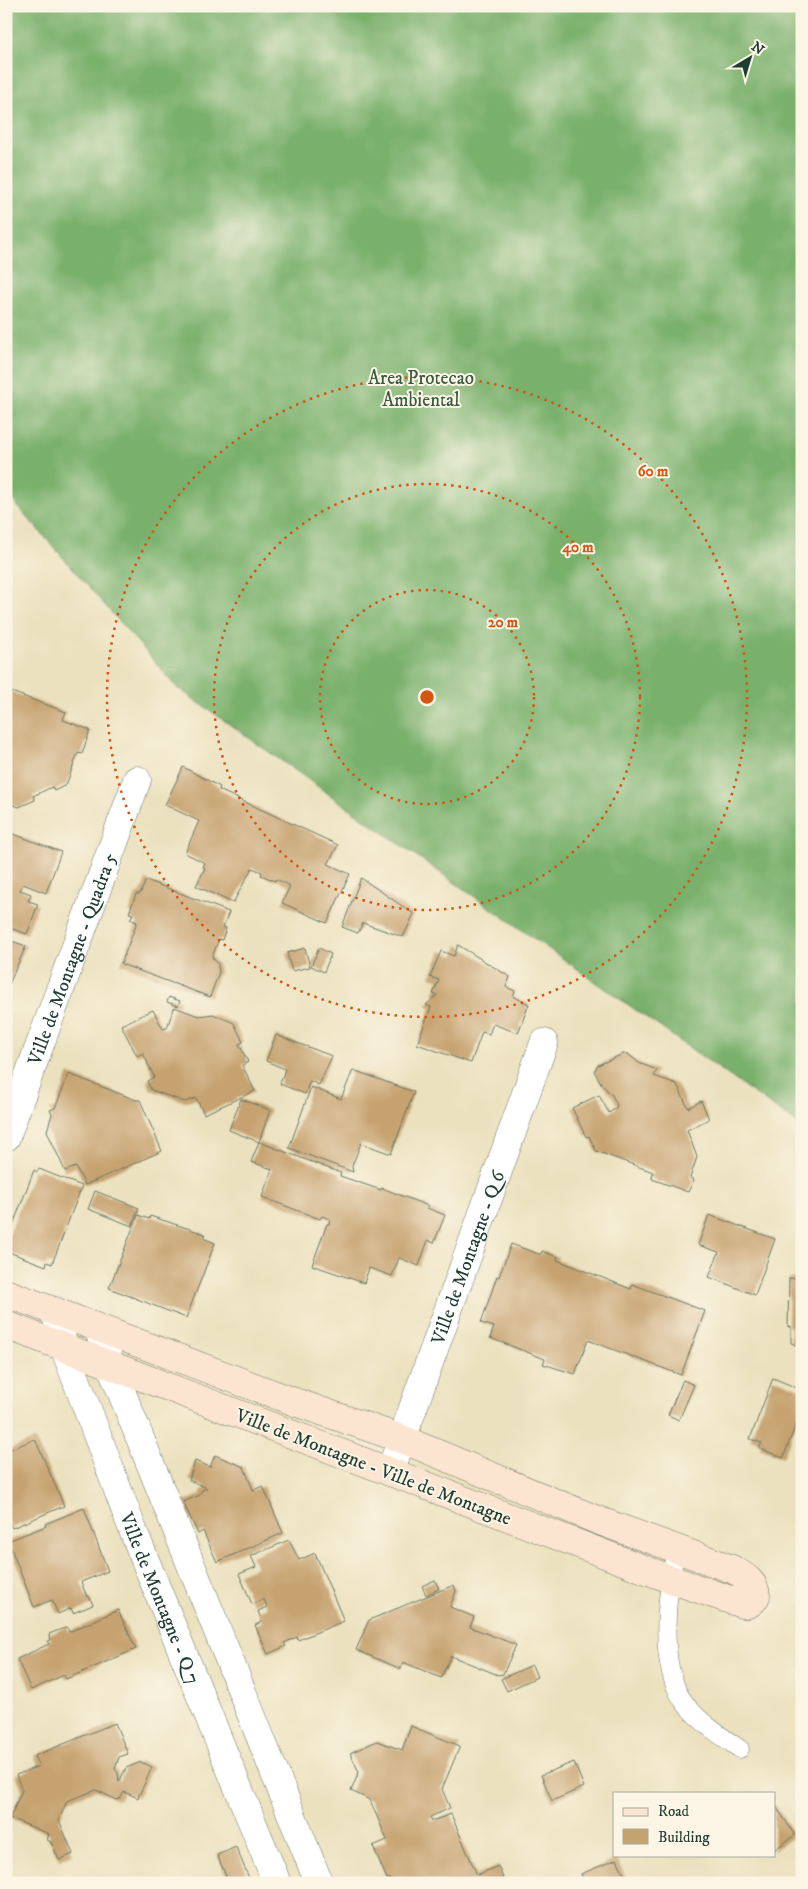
<svg xmlns="http://www.w3.org/2000/svg" width="808" height="1889" font-family="'IM FELL DW Pica',serif">
  <style>
    .forest { fill: #79b06c; stroke: #4c7650 }
    .building { fill: #c6a26f }
    .lines { fill: none; stroke-linecap: round; stroke-linejoin: round }
    .lane-casing { stroke: #667664; stroke-width: 19 }
    .street-casing { stroke: #667664; stroke-width: 29 }
    .secondary-casing { stroke: #667664; stroke-width: 29 }
    .lane { stroke: #fff; stroke-width: 18 }
    .street { stroke: #fff; stroke-width: 28 }
    .secondary { stroke: #fce5d0; stroke-width: 28 }
    .ring { fill: none; stroke: #d45610; stroke-width: 2.5; stroke-dasharray: 2.5 5 }
    .labels { text-anchor: middle; stroke-width: 4; stroke-linejoin: round; paint-order: stroke }
    .park-label { font-size: 19px; fill: #375a43; stroke: #fcf5e5 }
    .street-label { font-size: 19px; fill: #1f3d34; stroke: #fcf5e5 }
    .centre { fill: #d45610; stroke: #fcf5e5; stroke-width: 2.5 }
    .ring-label { font-size: 15px; text-anchor: middle; font-weight: bold; fill: #d45610; stroke: #fcf5e5; stroke-width: 4; stroke-linejoin: round; paint-order: stroke }
  </style>
  <rect width="100%" height="100%" fill="#fcf5e5"/>
  <filter id="ink" filterUnits="userSpaceOnUse"><feTurbulence type="fractalNoise" baseFrequency=".02" numOctaves="2"/><feDisplacementMap in="SourceGraphic" scale="10" xChannelSelector="R" yChannelSelector="G"/><feConvolveMatrix kernelMatrix="1 2 1 2 8 2 1 2 1" color-interpolation-filters="sRGB"/></filter>
  <filter id="wash" filterUnits="userSpaceOnUse"><feTurbulence type="fractalNoise" baseFrequency=".0096" numOctaves="4" result="noise"/><feDisplacementMap in="SourceGraphic" scale="20" xChannelSelector="R" yChannelSelector="G"/><feGaussianBlur stdDeviation="1.12" result="paint"/><feColorMatrix in="noise" values="0 0 0 0 0 0 0 0 0 0 0 0 0 0 0 0 0 1.4 0 .05"/><feComposite in="paint" operator="in"/></filter>
  <g filter="url(#wash)">
    <rect width="100%" height="100%" fill="#ebe1be"/>
    <path class="forest" d="M 6,6 L 802,6 L 802,1127 L 178,688 L 6,493 Z"/>
    <g id="blocks">
      <path class="building" d="M 6,690 L 66,712 L 63,720 L 90,730 L 82,754 L 78,753 L 66,785 L 54,791 L 52,787 L 33,796 L 35,800 L 19,807 L 6,803 Z
        M 183,767 L 220,787 L 219,790 L 338,845 L 328,864 L 350,874 L 327,923 L 282,903 L 290,886 L 276,879 L 275,881 L 261,875 L 262,872 L 252,868 L 233,903 L 196,886 L 205,868 L 203,867 L 205,863 L 185,853 L 199,821 L 165,805 Z
        M 6,831 L 61,852 L 46,893 L 23,884 L 20,890 L 31,894 L 28,901 L 38,904 L 27,934 L 6,927 Z
        M 361,878 L 414,914 L 403,937 L 363,923 L 358,933 L 342,927 Z
        M 146,880 L 229,912 L 223,927 L 226,928 L 222,940 L 219,939 L 212,957 L 218,964 L 219,972 L 210,997 L 121,964 L 137,922 L 130,919 L 133,914 L 129,913 L 136,894 L 140,894 Z
        M 6,939 L 26,946 L 9,984 L 6,983 Z
        M 458,945 L 510,977 L 506,987 L 515,991 L 513,996 L 514,997 L 529,1004 L 518,1033 L 493,1024 L 489,1034 L 482,1032 L 471,1063 L 417,1044 L 431,1007 L 426,1005 L 437,995 L 433,994 L 439,980 L 430,977 L 441,951 L 454,956 Z
        M 305,948 L 310,967 L 292,971 L 287,953 Z
        M 319,948 L 331,954 L 324,972 L 311,966 Z
        M 169,997 L 180,1001 L 178,1006 L 167,1002 Z
        M 174,1007 L 199,1016 L 213,1014 L 234,1023 L 243,1042 L 239,1044 L 248,1062 L 242,1065 L 255,1091 L 204,1114 L 196,1098 L 185,1102 L 151,1090 L 147,1081 L 154,1077 L 143,1053 L 137,1056 L 121,1025 L 153,1010 L 163,1029 L 167,1028 Z
        M 276,1035 L 332,1056 L 319,1085 L 310,1081 L 305,1094 L 280,1084 L 285,1069 L 266,1061 Z
        M 623,1054 L 628,1054 L 639,1063 L 657,1070 L 654,1076 L 677,1084 L 688,1108 L 701,1101 L 709,1119 L 687,1130 L 697,1157 L 690,1178 L 694,1180 L 688,1192 L 652,1179 L 653,1172 L 596,1151 L 589,1136 L 586,1137 L 572,1108 L 599,1095 L 609,1113 L 616,1108 L 617,1105 L 612,1095 L 602,1085 L 594,1071 L 598,1065 Z
        M 353,1070 L 414,1092 L 391,1154 L 361,1143 L 352,1166 L 353,1172 L 289,1148 L 311,1087 L 341,1099 Z
        M 69,1074 L 136,1100 L 140,1100 L 162,1151 L 85,1185 L 76,1167 L 65,1171 L 47,1131 L 52,1114 L 50,1110 L 55,1108 Z
        M 241,1099 L 270,1110 L 259,1142 L 229,1130 Z
        M 259,1142 L 341,1173 L 340,1176 L 381,1190 L 382,1188 L 428,1206 L 427,1208 L 445,1215 L 434,1243 L 428,1240 L 419,1266 L 399,1258 L 392,1276 L 369,1268 L 364,1283 L 312,1265 L 327,1224 L 329,1224 L 330,1219 L 322,1216 L 320,1219 L 262,1197 L 272,1169 L 251,1162 Z
        M 39,1169 L 82,1186 L 52,1264 L 47,1262 L 46,1266 L 6,1251 L 6,1243 L 34,1170 L 37,1172 Z
        M 95,1191 L 139,1208 L 132,1226 L 88,1209 Z
        M 138,1215 L 149,1219 L 150,1216 L 205,1234 L 203,1238 L 215,1243 L 186,1318 L 109,1288 Z
        M 709,1215 L 775,1239 L 755,1295 L 709,1277 L 719,1252 L 698,1245 Z
        M 511,1244 L 539,1254 L 541,1254 L 542,1251 L 558,1257 L 557,1260 L 631,1289 L 632,1284 L 705,1311 L 681,1375 L 588,1340 L 575,1374 L 543,1364 L 545,1359 L 490,1338 L 494,1327 L 481,1323 L 497,1276 L 499,1277 Z
        M 789,1278 L 802,1279 L 802,1347 L 791,1343 L 791,1326 L 788,1327 Z
        M 773,1378 L 802,1390 L 802,1409 L 783,1458 L 759,1448 L 762,1443 L 750,1439 Z
        M 683,1380 L 694,1385 L 679,1420 L 668,1415 Z
        M 35,1439 L 64,1506 L 12,1528 L 8,1520 L 6,1521 L 6,1451 Z
        M 215,1455 L 244,1467 L 253,1490 L 263,1486 L 283,1533 L 217,1562 L 203,1531 L 198,1534 L 183,1502 L 200,1495 L 202,1490 L 207,1488 L 189,1480 L 195,1461 L 210,1467 Z
        M 84,1508 L 108,1571 L 81,1582 L 87,1597 L 89,1596 L 93,1605 L 73,1613 L 71,1608 L 58,1614 L 52,1600 L 34,1607 L 8,1541 L 46,1526 L 45,1524 Z
        M 289,1540 L 299,1560 L 315,1553 L 344,1621 L 298,1640 L 297,1637 L 284,1643 L 286,1646 L 268,1654 L 255,1625 L 262,1622 L 258,1611 L 267,1607 L 264,1599 L 252,1604 L 239,1574 L 256,1567 L 251,1556 Z
        M 435,1580 L 439,1589 L 426,1595 L 422,1586 Z
        M 454,1585 L 456,1591 L 450,1607 L 474,1617 L 470,1627 L 516,1645 L 503,1674 L 498,1675 L 451,1656 L 441,1678 L 403,1662 L 401,1669 L 356,1650 L 369,1620 Z
        M 118,1610 L 136,1649 L 66,1679 L 64,1675 L 31,1690 L 17,1659 L 49,1644 L 47,1641 L 51,1640 L 49,1634 L 67,1627 L 69,1632 Z
        M 532,1665 L 537,1677 L 507,1691 L 501,1679 Z
        M 115,1723 L 128,1754 L 119,1757 L 115,1769 L 118,1773 L 119,1782 L 126,1768 L 141,1762 L 152,1767 L 138,1798 L 124,1792 L 121,1798 L 117,1800 L 96,1790 L 67,1801 L 59,1820 L 73,1854 L 59,1860 L 51,1842 L 47,1840 L 49,1834 L 10,1818 L 22,1790 L 16,1775 L 39,1766 L 34,1756 Z
        M 411,1726 L 460,1746 L 442,1789 L 450,1808 L 430,1817 L 432,1821 L 451,1814 L 477,1875 L 498,1866 L 505,1883 L 391,1883 L 390,1879 L 387,1879 L 373,1846 L 387,1840 L 370,1800 L 351,1791 L 359,1772 L 350,1753 L 377,1741 L 402,1750 Z
        M 574,1762 L 584,1787 L 552,1801 L 541,1775 Z
        M 775,1805 L 795,1835 L 774,1850 L 774,1806 Z
        M 236,1847 L 251,1883 L 229,1883 L 217,1855 Z
        M 617,1859 L 628,1883 L 585,1883 L 581,1874 Z"/>
    </g>
  </g>
  <g filter="url(#ink)">
    <use href="#blocks" fill-opacity="0" stroke="#667664" stroke-width="1"/>
    <g class="lines">
      <defs>
        <path id="lane" d="M 676,1549 C 667,1592 657,1664 684,1702 C 698,1721 721,1736 740,1749"/>
        <g id="street">
          <path id="s1" d="M 6,1137 L 137,780"/>
          <path id="s2" d="M 55,1311 L 64,1347 L 134,1533 L 277,1883"/>
          <path d="M 98,1328 L 111,1366 L 319,1883"/>
          <path id="s3" d="M 390,1472 L 544,1043"/>
        </g>
        <path id="secondary" d="M 6,1293 L 292,1401 L 402,1439 L 597,1520 L 732,1569 C 744,1576 755,1581 756,1596 C 753,1602 750,1605 742,1604 L 670,1579 L 6,1325"/>
      </defs>
      <use href="#lane" class="lane-casing"/>
      <use href="#street" class="street-casing"/>
      <use href="#secondary" class="secondary-casing"/>
      <use href="#lane" class="lane"/>
      <use href="#street" class="street"/>
      <use href="#secondary" class="secondary"/>
    </g>
  </g>
  <g class="ring">
    <circle cx="427" cy="697" r="107"/>
    <circle cx="427" cy="697" r="213"/>
    <circle cx="427" cy="697" r="320"/>
  </g>
  <g class="labels">
    <g class="park-label">
      <text x="421" y="384">Area Protecao<tspan x="421" dy="22">Ambiental</tspan></text>
    </g>
    <g class="street-label">
      <text dy="7" stroke="none"><textPath href="#s1" startOffset="190">Ville de Montagne - Quadra 5</textPath></text>
      <text dy="7" stroke="none"><textPath href="#s3" startOffset="228">Ville de Montagne - Q 6</textPath></text>
      <text transform="translate(374 1466) rotate(21)" y="7">Ville de Montagne - Ville de Montagne</text>
      <text dy="7" stroke="none"><textPath href="#s2" startOffset="306">Ville de Montagne - Q 7</textPath></text>
    </g>
  </g>
  <circle cx="427" cy="697" r="8" class="centre"/>
  <g class="ring-label">
    <text x="653" y="476">60 m</text>
    <text x="578" y="552">40 m</text>
    <text x="503" y="627">20 m</text>
  </g>
  <rect width="808" height="1889" fill="none" stroke="#fcf5e5" stroke-width="25"/>
  <rect x="613" y="1792" width="162" height="65" fill="#fcf5e5" stroke="#a4ab9e"/>
  <rect x="623" y="1808" width="25" height="8" fill="#fce5d0" stroke="#a4ab9e"/>
  <text x="658" y="1816" font-size="15" fill="#1f3d34">Road</text>
  <rect x="623" y="1829" width="25" height="15" fill="#c6a26f" stroke="#a4ab9e"/>
  <text x="658" y="1842" font-size="15" fill="#1f3d34">Building</text>
  <g transform="translate(750 58) rotate(38)" stroke="#fcf5e5" stroke-width="4" paint-order="stroke">
  <path d="M0-4L9 19L0 12L-9 19Z" fill="#1f3d34"/>
  <text y="-8" font-size="14" font-weight="bold" text-anchor="middle" fill="#1f3d34">N</text>
  </g>
</svg>
